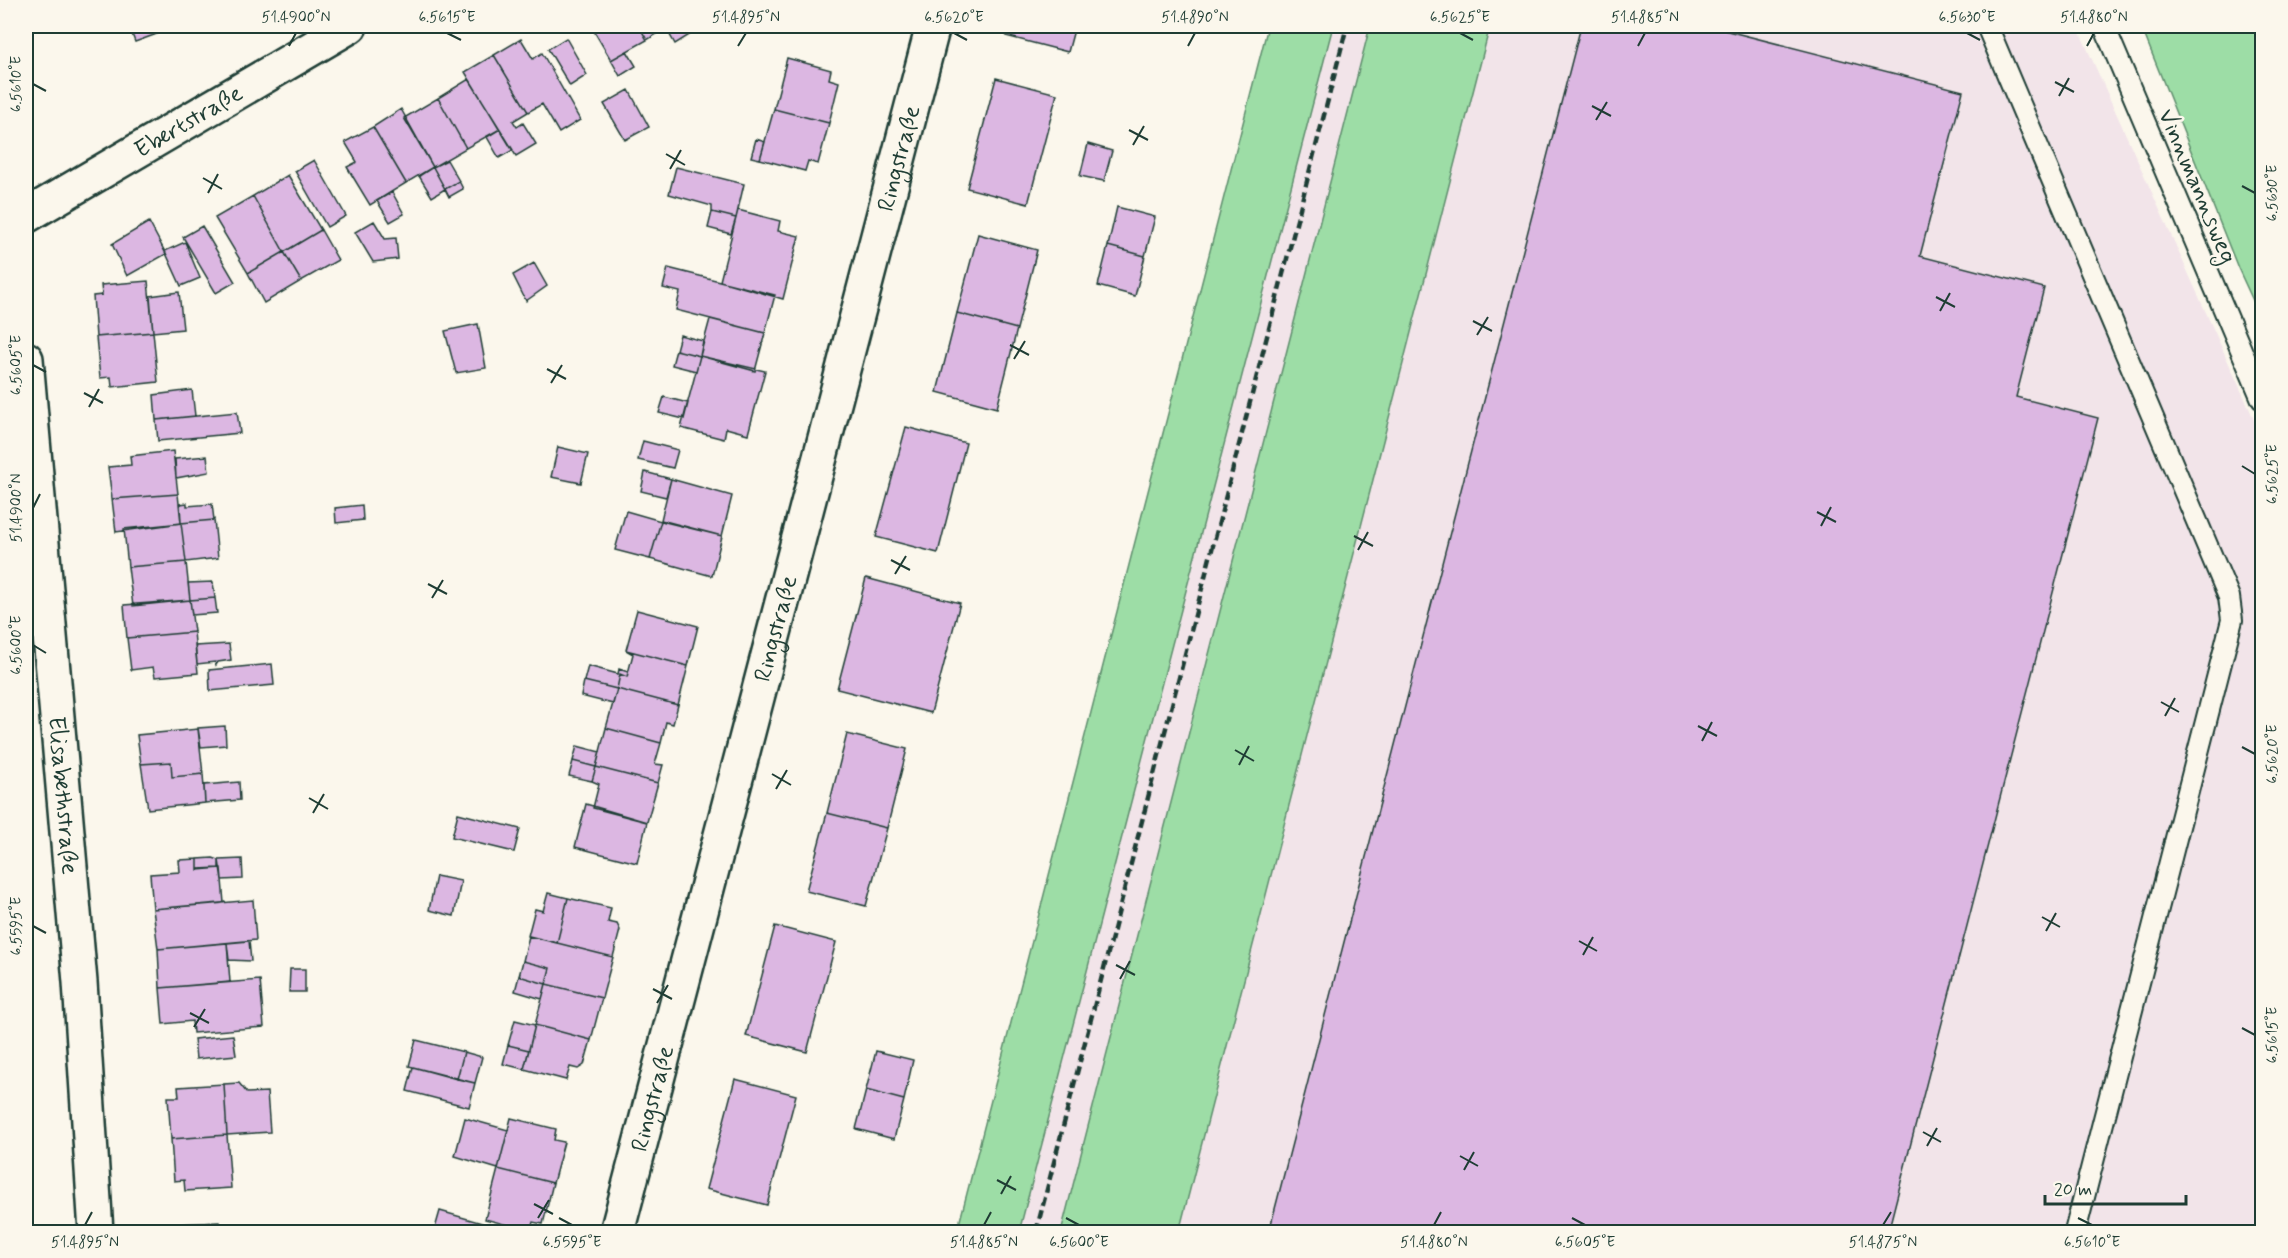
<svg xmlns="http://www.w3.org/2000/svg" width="2288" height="1258" font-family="Mynerve,sans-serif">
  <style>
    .built { fill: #f2e4e9 }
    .green { fill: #9ddda6; stroke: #5e8d6d; stroke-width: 1.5 }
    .building { fill: #dcb7e2; stroke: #1f3d34; stroke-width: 1.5 }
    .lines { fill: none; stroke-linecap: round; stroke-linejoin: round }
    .lane-casing { stroke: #1f3d34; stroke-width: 24 }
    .street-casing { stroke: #1f3d34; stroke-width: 38 }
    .secondary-casing { stroke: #1f3d34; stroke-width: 38 }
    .lane { stroke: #fbf7ec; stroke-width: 20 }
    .street { stroke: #fbf7ec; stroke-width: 33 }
    .secondary { stroke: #fbf7ec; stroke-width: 33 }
    .rail { stroke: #1f3d34; stroke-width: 4.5; stroke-dasharray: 9 4.5; stroke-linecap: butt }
    .ticks { fill: none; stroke: #1f3d34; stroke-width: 2 }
    .labels { text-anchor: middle; stroke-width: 5; stroke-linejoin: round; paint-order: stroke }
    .street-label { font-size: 24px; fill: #1f3d34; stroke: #fbf7ec }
    .neatline { fill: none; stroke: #1f3d34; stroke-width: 2 }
    .ticks-label { font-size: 15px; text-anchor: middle; fill: #1f3d34 }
  </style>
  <rect width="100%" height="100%" fill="#fbf7ec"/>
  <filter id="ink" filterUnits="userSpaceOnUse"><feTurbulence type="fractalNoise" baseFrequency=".0167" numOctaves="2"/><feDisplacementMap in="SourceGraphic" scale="12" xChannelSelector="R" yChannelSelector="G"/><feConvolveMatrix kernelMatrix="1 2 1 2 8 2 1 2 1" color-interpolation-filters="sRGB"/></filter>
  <g filter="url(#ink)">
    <path class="built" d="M 1333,26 L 1370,26 L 1061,1232 L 1019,1232 Z
      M 1490,26 L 2077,26 L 2262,437 L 2262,1232 L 1179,1232 Z"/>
    <path class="green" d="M 1268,26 L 1333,26 L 1019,1232 L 957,1232 Z
      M 1370,26 L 1490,26 L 1179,1232 L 1061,1232 Z
      M 2141,26 L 2262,26 L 2262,320 L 2238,268 Z"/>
    <path class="building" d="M 129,26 L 151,26 L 154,35 L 135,42 Z
      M 151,26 L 172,26 L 173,28 L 154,35 Z
      M 591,26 L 639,26 L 647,40 L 611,60 Z
      M 639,26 L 670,26 L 647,40 Z
      M 670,26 L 687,26 L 691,34 L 675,44 L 666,28 Z
      M 1009,26 L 1075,26 L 1068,52 L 1006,36 Z
      M 1126,26 L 1144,26 L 1143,30 Z
      M 1581,26 L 1708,26 L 1963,91 L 1920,256 L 2044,288 L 2016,397 L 2098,418 L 1888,1232 L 1269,1232 Z
      M 566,38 L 587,75 L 570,86 L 548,49 Z
      M 521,39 L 533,59 L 542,53 L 580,120 L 559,133 L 542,104 L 528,112 L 494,55 Z
      M 627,51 L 636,66 L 620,76 L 611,60 Z
      M 494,55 L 528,112 L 513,121 L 517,127 L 523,123 L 536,144 L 516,156 L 465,72 Z
      M 787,58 L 831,70 L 829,79 L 839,82 L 829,123 L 774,109 Z
      M 996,78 L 1057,94 L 1028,204 L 967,188 Z
      M 469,79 L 500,129 L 466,148 L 438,98 Z
      M 629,90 L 649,127 L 625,140 L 604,104 Z
      M 438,98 L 466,148 L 433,167 L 404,118 Z
      M 401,109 L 433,167 L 406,183 L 373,127 Z
      M 774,109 L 829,123 L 818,164 L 808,161 L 805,171 L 760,159 Z
      M 373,127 L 406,183 L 370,205 L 347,167 L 357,162 L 345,142 Z
      M 500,129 L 513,150 L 499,158 L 487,137 Z
      M 756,139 L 765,142 L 760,159 L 751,157 Z
      M 1088,144 L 1112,151 L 1104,181 L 1080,176 Z
      M 314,160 L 346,216 L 327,227 L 295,171 Z
      M 447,160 L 459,181 L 445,189 L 433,167 Z
      M 433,167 L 445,189 L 432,197 L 419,176 Z
      M 676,167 L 744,184 L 736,218 L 712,212 L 712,206 L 669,194 Z
      M 288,175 L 321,230 L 284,252 L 253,196 Z
      M 459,181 L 463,189 L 449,197 L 445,189 Z
      M 392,192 L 404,214 L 390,222 L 377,201 Z
      M 253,196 L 284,252 L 248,273 L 215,218 Z
      M 1117,207 L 1155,217 L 1145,256 L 1108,246 Z
      M 738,210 L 780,221 L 778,231 L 799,236 L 783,299 L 720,281 Z
      M 712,212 L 736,218 L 731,234 L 708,228 Z
      M 374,221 L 385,239 L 396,238 L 398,259 L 373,262 L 355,232 Z
      M 149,222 L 166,254 L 127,276 L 112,244 Z
      M 202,226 L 235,282 L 216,293 L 183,237 Z
      M 321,230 L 338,260 L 301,281 L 284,252 Z
      M 978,234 L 1037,250 L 1017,329 L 957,313 Z
      M 185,242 L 200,278 L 181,286 L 165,251 Z
      M 1108,246 L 1145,256 L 1135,296 L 1098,286 Z
      M 284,252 L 301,281 L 264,303 L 248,273 Z
      M 534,263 L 547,286 L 526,301 L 513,275 Z
      M 668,268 L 775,295 L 765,333 L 676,310 L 680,292 L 663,288 Z
      M 148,281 L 153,332 L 96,337 L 93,296 L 102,295 L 101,285 Z
      M 179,292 L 183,329 L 153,332 L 150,296 Z
      M 957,313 L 1017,329 L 997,408 L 937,392 Z
      M 710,319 L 765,333 L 755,371 L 700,356 Z
      M 478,324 L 486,368 L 456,373 L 445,331 Z
      M 153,332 L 158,382 L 112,387 L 111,377 L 100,378 L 96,337 Z
      M 680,335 L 703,341 L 700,356 L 676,350 Z
      M 676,350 L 700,356 L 696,371 L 672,365 Z
      M 700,356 L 765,371 L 748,434 L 726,428 L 724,439 L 681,428 Z
      M 192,390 L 195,416 L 156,420 L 154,395 Z
      M 664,397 L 688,403 L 684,419 L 659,413 Z
      M 237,412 L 240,433 L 158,441 L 156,420 Z
      M 906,427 L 966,443 L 938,553 L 876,537 Z
      M 643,441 L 678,450 L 673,468 L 638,460 Z
      M 558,447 L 588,454 L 581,483 L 551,477 Z
      M 173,451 L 178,494 L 112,499 L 108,467 L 131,465 L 130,456 Z
      M 207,456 L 209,472 L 176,478 L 175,459 Z
      M 645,472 L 671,479 L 666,497 L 641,491 Z
      M 671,479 L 732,496 L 722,536 L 661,520 Z
      M 178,494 L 181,523 L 116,532 L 112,499 Z
      M 187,503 L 187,506 L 212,504 L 214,520 L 181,523 L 180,504 Z
      M 362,505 L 363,520 L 336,523 L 335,508 Z
      M 626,511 L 661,521 L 650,559 L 615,550 Z
      M 214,520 L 218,558 L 186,562 L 181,523 Z
      M 661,521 L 722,536 L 712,576 L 650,559 Z
      M 181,523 L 186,562 L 128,567 L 124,529 Z
      M 186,562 L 190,600 L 133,606 L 128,567 Z
      M 866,578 L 960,603 L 931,713 L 837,689 Z
      M 213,582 L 215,598 L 190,600 L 188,583 Z
      M 215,598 L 217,613 L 192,615 L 190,600 Z
      M 190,600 L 194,632 L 127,638 L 124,605 Z
      M 637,610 L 698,626 L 688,666 L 626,650 Z
      M 194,632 L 198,673 L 155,677 L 153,667 L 131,670 L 127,638 Z
      M 229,644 L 231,660 L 218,662 L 216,665 L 215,662 L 197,664 L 195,646 Z
      M 626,650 L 688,666 L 678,705 L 617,689 L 620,674 L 627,677 L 633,654 Z
      M 272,664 L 274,685 L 210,691 L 209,670 Z
      M 588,666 L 618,674 L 619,669 L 628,672 L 627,677 L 620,674 L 617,689 L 584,681 Z
      M 584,681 L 617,689 L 613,704 L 581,696 Z
      M 617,689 L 678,705 L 673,724 L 666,722 L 661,743 L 606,728 Z
      M 225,726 L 226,745 L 201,747 L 198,728 Z
      M 606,728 L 661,743 L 655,764 L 663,765 L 658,783 L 596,767 Z
      M 198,729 L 203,774 L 172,777 L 171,762 L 141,764 L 137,735 Z
      M 847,734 L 907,749 L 887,828 L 827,813 Z
      M 577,746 L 600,752 L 596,767 L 573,761 Z
      M 573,761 L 596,767 L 592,781 L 569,776 Z
      M 171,762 L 172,777 L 203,774 L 205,803 L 148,809 L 141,764 Z
      M 596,767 L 658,783 L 647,822 L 593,808 L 599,784 L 592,781 Z
      M 239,782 L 240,800 L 205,803 L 204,785 Z
      M 586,804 L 647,822 L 637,863 L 575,847 Z
      M 458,813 L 520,829 L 514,852 L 452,837 Z
      M 827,813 L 887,828 L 866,906 L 806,891 Z
      M 213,858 L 219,860 L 219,868 L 198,869 L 198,859 Z
      M 198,859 L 198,870 L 221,868 L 224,903 L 153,909 L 150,874 L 180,872 L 179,860 Z
      M 242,859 L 243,879 L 222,880 L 219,860 Z
      M 436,876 L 461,881 L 454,916 L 429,910 Z
      M 548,893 L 568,898 L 557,943 L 528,936 L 535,909 L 543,911 Z
      M 568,898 L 611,908 L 608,922 L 617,924 L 620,930 L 613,957 L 557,943 Z
      M 253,900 L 256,940 L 158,949 L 153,909 Z
      M 775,926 L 836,942 L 807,1052 L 746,1036 Z
      M 529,936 L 613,957 L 602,998 L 546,984 L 550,968 L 523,961 Z
      M 249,941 L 251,961 L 229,960 L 227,943 Z
      M 227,943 L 230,982 L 160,988 L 158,949 Z
      M 523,961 L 550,968 L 546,984 L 519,976 Z
      M 290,969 L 305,969 L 305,992 L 289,992 Z
      M 519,976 L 546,984 L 542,999 L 515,991 Z
      M 260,980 L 264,1027 L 193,1033 L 192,1021 L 163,1024 L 160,988 Z
      M 546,984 L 602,998 L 591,1040 L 535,1025 Z
      M 515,1020 L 535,1025 L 529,1050 L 508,1045 Z
      M 535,1025 L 591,1040 L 584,1065 L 578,1069 L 570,1067 L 566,1080 L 524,1069 Z
      M 233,1035 L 236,1055 L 196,1059 L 194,1039 Z
      M 416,1040 L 464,1052 L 457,1079 L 409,1066 Z
      M 508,1045 L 529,1050 L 524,1069 L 503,1064 Z
      M 876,1051 L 913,1060 L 904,1100 L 866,1090 Z
      M 464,1052 L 482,1057 L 475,1083 L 457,1079 Z
      M 413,1067 L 475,1083 L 469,1107 L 407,1091 Z
      M 735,1079 L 796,1095 L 767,1205 L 706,1189 Z
      M 239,1083 L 247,1093 L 267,1092 L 270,1132 L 227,1135 L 224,1084 Z
      M 224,1084 L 227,1135 L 171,1139 L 168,1097 L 179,1097 L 178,1087 Z
      M 866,1090 L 904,1100 L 894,1139 L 856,1129 Z
      M 465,1118 L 508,1130 L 498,1169 L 455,1156 Z
      M 511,1118 L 556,1129 L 554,1140 L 564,1142 L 553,1183 L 498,1169 Z
      M 227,1135 L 231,1188 L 185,1191 L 184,1180 L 174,1181 L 171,1139 Z
      M 498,1169 L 553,1183 L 543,1224 L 533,1222 L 530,1231 L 485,1219 Z
      M 26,1179 L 28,1215 L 26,1215 Z
      M 440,1211 L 482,1223 L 480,1232 L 434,1232 Z
      M 26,1215 L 28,1215 L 29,1232 L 26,1232 Z
      M 219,1222 L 220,1232 L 177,1232 L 177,1224 Z"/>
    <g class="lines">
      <defs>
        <path id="lane" d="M 1987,26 L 2229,597 L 2232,620 L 2075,1232
          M 2104,26 L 2262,399"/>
        <g id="street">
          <path id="s1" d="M 26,359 L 80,982 L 96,1232"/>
          <path id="s2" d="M 617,1232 L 933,26"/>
        </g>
        <g id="secondary">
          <path id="s3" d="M 26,216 L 350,26"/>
        </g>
      </defs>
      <use href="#lane" class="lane-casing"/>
      <use href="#street" class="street-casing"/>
      <use href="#secondary" class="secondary-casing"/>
      <use href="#lane" class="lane"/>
      <use href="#street" class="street"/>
      <use href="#secondary" class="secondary"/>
      <path class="rail" d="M 1036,1232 L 1347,26"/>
    </g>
  </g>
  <path class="ticks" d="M 447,33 L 461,40M 954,33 L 967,40M 1460,33 L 1473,40M 1967,33 L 1980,40M 289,46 L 296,33M 738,46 L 746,33M 1188,46 L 1195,33M 1638,46 L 1645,33M 2087,46 L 2094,33M 2055,82 L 2074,92M 33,84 L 46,91M 2059,96 L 2069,78M 1592,106 L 1611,116M 1596,120 L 1607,102M 1129,130 L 1148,140M 1133,145 L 1144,126M 666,154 L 685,165M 670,169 L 681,150M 203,178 L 222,189M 2242,186 L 2255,193M 208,193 L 218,174M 1936,297 L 1955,307M 1940,311 L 1950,293M 1473,321 L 1492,331M 1477,335 L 1488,317M 1010,345 L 1029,355M 1014,359 L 1025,341M 33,365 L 46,372M 547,369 L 566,379M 551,383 L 562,365M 84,393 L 103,403M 89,407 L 99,389M 2242,466 L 2255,474M 33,508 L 40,494M 1817,512 L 1836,522M 1821,526 L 1831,507M 1354,536 L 1373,546M 1358,550 L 1368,532M 891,560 L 910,570M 895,574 L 906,556M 428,584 L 447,594M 432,598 L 443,580M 33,645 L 46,653M 2161,702 L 2179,712M 2165,716 L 2175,698M 1698,726 L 1717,736M 1702,741 L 1712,722M 2242,747 L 2255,754M 1235,750 L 1254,761M 1239,765 L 1249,746M 772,774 L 791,785M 776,789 L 787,770M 309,798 L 328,809M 313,813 L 324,794M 2042,917 L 2060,927M 33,926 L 46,933M 2046,931 L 2056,913M 1579,941 L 1597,951M 1583,955 L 1593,937M 1116,965 L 1135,975M 1120,979 L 1130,961M 653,989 L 672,999M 657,1003 L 668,985M 190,1013 L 209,1023M 194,1027 L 205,1009M 2242,1028 L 2255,1035M 1923,1132 L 1941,1142M 1927,1146 L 1937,1128M 1460,1156 L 1478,1166M 1464,1170 L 1474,1152M 997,1180 L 1016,1190M 1001,1194 L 1011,1176M 534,1204 L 553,1214M 538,1218 L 549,1200M 559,1218 L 572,1225M 1066,1218 L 1079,1225M 1572,1218 L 1585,1225M 2078,1218 L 2092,1225M 85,1225 L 92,1212M 984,1225 L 991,1212M 1434,1225 L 1441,1212M 1883,1225 L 1891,1212"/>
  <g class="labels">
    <g class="street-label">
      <text dy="8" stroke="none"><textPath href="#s3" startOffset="188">Ebertstraße</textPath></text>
      <text dy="8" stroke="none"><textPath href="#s2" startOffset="1110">Ringstraße</textPath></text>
      <text transform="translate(2198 186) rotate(67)" y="8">Vinnmannsweg</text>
      <text dy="8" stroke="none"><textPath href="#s2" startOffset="624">Ringstraße</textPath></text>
      <text dy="8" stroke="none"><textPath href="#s1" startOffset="438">Elisabethstraße</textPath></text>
      <text dy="8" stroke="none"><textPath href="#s2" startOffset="138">Ringstraße</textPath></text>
    </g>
  </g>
  <rect width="2288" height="1258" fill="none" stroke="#fbf7ec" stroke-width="66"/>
  <path d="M2045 1195v9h141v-9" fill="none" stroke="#1f3d34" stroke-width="3"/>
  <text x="2054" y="1195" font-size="18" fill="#1f3d34" stroke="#fbf7ec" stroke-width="4.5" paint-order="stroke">20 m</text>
  <rect x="33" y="33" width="2222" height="1192" class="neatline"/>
  <g class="ticks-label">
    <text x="296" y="22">51.4900°N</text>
    <text x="447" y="22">6.5615°E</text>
    <text x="746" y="22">51.4895°N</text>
    <text x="954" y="22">6.5620°E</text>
    <text x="1195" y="22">51.4890°N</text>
    <text x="1460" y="22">6.5625°E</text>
    <text x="1645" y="22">51.4885°N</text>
    <text x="1967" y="22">6.5630°E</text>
    <text x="2094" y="22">51.4880°N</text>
    <text transform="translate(16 84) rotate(-90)" y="5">6.5610°E</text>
    <text transform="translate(2272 193) rotate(-90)" y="5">6.5630°E</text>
    <text transform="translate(16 365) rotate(-90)" y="5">6.5605°E</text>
    <text transform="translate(2272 474) rotate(-90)" y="5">6.5625°E</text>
    <text transform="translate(16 508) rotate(-90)" y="5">51.4900°N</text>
    <text transform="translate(16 645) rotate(-90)" y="5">6.5600°E</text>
    <text transform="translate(2272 754) rotate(-90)" y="5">6.5620°E</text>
    <text transform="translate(16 926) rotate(-90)" y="5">6.5595°E</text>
    <text transform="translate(2272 1035) rotate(-90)" y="5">6.5615°E</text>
    <text x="85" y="1247">51.4895°N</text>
    <text x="572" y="1247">6.5595°E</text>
    <text x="984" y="1247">51.4885°N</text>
    <text x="1079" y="1247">6.5600°E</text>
    <text x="1434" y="1247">51.4880°N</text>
    <text x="1585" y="1247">6.5605°E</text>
    <text x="1883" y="1247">51.4875°N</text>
    <text x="2092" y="1247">6.5610°E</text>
  </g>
</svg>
